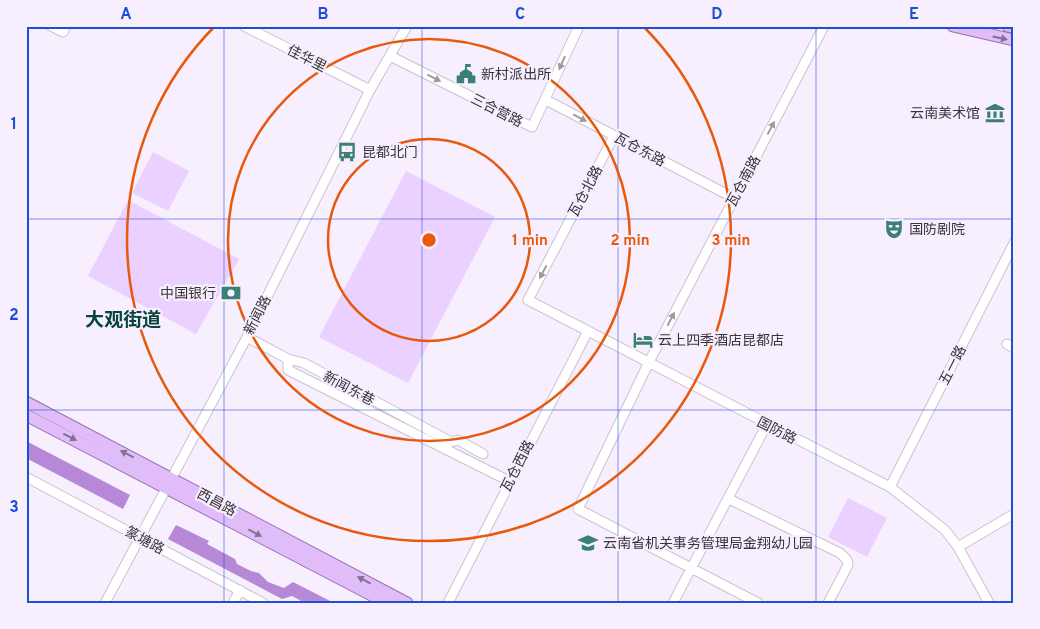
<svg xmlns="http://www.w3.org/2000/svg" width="1040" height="629" font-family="Overpass,'Noto Sans SC',sans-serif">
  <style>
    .green { fill: #ebd1ff }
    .water { fill: #b788d7 }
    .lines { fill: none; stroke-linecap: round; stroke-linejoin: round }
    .minor-casing { stroke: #ccc1d4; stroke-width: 11 }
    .major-casing { stroke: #9870b3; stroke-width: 13 }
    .minor { stroke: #fff; stroke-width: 9 }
    .major { stroke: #e0bcf8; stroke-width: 11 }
    .oneway { fill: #847190 }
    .oneway2 { fill: #9c9a9d }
    .grid { fill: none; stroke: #1d4ed8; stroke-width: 1; stroke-opacity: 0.55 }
    .ring { fill: none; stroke: #e8590c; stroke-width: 2.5 }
    .labels { text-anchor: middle; stroke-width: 4.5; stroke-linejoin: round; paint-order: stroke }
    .street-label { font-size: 14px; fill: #38343b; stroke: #f7eefe }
    .poi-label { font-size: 14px; fill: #38343b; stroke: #f7eefe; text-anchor: start }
    .district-label { font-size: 19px; font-weight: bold; fill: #06453d; stroke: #f7eefe }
    .centre { fill: #e8590c; stroke: #f7eefe; stroke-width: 2.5 }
    .ring-label { font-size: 15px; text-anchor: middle; font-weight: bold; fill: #e8590c; stroke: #f7eefe; stroke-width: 4.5; stroke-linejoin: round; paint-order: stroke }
    .neatline { fill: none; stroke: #1d4ed8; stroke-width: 2 }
    .grid-label { font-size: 16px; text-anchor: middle; font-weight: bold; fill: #1d4ed8 }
  </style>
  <rect width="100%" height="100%" fill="#f7eefe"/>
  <path class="green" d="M 153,152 L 189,171 L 168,211 L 132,193 Z
    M 406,171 L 495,217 L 408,383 L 319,337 Z
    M 128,200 L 239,259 L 196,334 L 88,276 Z
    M 848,498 L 887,518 L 867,557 L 828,537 Z"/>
  <path class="water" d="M 26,441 L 130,495 L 123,509 L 26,458 Z
    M 176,525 L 209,541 L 207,544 L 235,559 L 237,564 L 251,571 L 259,573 L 268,582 L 284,588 L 293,582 L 334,603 L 305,603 L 292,596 L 282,599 L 168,539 Z"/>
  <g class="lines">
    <defs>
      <path id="minor" d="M 51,26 L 63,32 L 66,26
        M 244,26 L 370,90
        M 390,56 L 532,127 L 579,26
        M 546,100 L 734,198
        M 614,136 L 528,300 L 890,487 L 945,530 L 958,547 L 989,603
        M 247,337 L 288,359 L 304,363 L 451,442 L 458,440 L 483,454
        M 1007,344 L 1014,348
        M 288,359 L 288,370 L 509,481
        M 26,477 L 263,603
        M 890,487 L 1014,243
        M 729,499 L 840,553 L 847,560 L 848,565 L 828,603
        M 958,547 L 1014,514
        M 105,603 L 247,337 L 370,90 L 407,26
        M 233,603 L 240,590
        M 448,603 L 588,331
        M 673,603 L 767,424
        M 758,603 L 578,509 L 649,362 L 824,26"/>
      <path id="major" d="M 953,26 L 1014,40
        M 1008,26 L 1014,27
        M 26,402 L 407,603
        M 26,415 L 387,603"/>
    </defs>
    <use href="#minor" class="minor-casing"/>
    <use href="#major" class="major-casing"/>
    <use href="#minor" class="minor"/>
    <use href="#major" class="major"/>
  </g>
  <defs><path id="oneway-solid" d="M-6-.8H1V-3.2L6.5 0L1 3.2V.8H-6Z" transform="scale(1.25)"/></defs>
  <g class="oneway">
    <use href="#oneway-solid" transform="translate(1000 38) rotate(12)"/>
    <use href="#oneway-solid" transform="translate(70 437) rotate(27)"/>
    <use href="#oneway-solid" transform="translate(127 454) rotate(-153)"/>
    <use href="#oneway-solid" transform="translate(255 533) rotate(28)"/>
    <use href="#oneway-solid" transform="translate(364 580) rotate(-152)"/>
  </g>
  <g class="oneway2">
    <use href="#oneway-solid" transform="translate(562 63) rotate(114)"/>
    <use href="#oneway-solid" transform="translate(434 78) rotate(27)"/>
    <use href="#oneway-solid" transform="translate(580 118) rotate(28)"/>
    <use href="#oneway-solid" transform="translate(771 128) rotate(-62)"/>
    <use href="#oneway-solid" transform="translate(543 272) rotate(118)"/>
    <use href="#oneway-solid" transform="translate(671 319) rotate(-63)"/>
  </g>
  <path class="grid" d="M 224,26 L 224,603M 422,26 L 422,603M 618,26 L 618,603M 816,26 L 816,603M 26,219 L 1014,219M 26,410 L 1014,410"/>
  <g class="ring">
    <circle cx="429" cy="240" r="101"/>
    <circle cx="429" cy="240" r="201"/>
    <path d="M643 26A302 302 0 1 1 215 26"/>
  </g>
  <defs>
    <symbol id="civic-bare" viewBox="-9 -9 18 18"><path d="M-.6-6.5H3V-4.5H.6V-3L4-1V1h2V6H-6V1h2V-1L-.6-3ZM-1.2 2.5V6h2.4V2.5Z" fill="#3a8075" stroke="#f7eefe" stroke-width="2.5" paint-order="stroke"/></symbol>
    <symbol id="museum-bare" viewBox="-9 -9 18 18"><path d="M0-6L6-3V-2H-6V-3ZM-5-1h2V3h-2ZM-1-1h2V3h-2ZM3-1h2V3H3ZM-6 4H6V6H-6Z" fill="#3a8075" stroke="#f7eefe" stroke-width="2.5" paint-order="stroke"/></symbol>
    <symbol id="bus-bare" viewBox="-9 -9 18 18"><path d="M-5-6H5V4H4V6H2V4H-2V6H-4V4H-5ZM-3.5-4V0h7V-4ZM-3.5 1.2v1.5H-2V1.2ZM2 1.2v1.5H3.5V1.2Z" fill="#3a8075" stroke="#f7eefe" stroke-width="2.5" paint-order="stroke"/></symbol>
    <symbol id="theatre-bare" viewBox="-9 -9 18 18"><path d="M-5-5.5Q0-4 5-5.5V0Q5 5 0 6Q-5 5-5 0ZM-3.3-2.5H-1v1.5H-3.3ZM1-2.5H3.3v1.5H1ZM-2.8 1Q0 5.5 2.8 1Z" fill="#3a8075" stroke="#f7eefe" stroke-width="2.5" paint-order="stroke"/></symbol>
    <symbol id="bank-bare" viewBox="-9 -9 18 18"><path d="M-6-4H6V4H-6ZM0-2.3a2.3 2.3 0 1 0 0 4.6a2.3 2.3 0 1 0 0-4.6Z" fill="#3a8075" stroke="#f7eefe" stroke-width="2.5" paint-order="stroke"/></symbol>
    <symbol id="hotel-bare" viewBox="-9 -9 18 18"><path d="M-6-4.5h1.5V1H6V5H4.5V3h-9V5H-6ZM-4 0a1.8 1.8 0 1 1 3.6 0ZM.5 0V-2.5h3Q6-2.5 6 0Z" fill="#3a8075" stroke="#f7eefe" stroke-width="2.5" paint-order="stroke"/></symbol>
    <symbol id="school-bare" viewBox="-9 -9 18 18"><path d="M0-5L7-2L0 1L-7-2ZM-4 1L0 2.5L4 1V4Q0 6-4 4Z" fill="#3a8075" stroke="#f7eefe" stroke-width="2.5" paint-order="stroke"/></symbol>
  </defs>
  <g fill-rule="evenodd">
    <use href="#civic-bare" x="452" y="60" width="28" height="28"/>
    <use href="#museum-bare" x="981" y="99" width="28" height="28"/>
    <use href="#bus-bare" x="333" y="138" width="28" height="28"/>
    <use href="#theatre-bare" x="880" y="215" width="28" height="28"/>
    <use href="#bank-bare" x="217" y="279" width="28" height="28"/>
    <use href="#hotel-bare" x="629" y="326" width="28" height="28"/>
    <use href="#school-bare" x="574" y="529" width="28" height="28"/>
  </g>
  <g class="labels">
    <g class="street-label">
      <text transform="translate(307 58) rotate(27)" y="5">佳华里</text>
      <text transform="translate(497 110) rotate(27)" y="5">三合营路</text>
      <text transform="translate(640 149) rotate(28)" y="5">瓦仓东路</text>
      <text transform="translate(743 181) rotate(-62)" y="5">瓦仓南路</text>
      <text transform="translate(585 191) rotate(-62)" y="5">瓦仓北路</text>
      <text transform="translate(257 315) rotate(-63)" y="5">新闻路</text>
      <text transform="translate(952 365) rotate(-63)" y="5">五一路</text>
      <text transform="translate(349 388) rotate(28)" y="5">新闻东巷</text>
      <text transform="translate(777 430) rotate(27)" y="5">国防路</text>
      <text transform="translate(517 466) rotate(-63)" y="5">瓦仓西路</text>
      <text transform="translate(217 502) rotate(28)" y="5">西昌路</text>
      <text transform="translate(145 540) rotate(28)" y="5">篆塘路</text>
    </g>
    <g class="poi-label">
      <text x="481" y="79">新村派出所</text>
      <text x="980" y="118" text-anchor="end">云南美术馆</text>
      <text x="362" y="157">昆都北门</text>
      <text x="909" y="234">国防剧院</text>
      <text x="216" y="298" text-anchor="end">中国银行</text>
      <text x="658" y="345">云上四季酒店昆都店</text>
      <text x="603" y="548">云南省机关事务管理局金翔幼儿园</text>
    </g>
    <g class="district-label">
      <text x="123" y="326">大观街道</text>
    </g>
  </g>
  <circle cx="429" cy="240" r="8" class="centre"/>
  <g class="ring-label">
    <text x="530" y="245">1 min</text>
    <text x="630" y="245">2 min</text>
    <text x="731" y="245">3 min</text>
  </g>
  <rect width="1040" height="629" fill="none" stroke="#f7eefe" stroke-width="55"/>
  <rect x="28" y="28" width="984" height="574" class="neatline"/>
  <g class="grid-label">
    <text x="126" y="19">A</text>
    <text x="323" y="19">B</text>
    <text x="520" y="19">C</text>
    <text x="717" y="19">D</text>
    <text x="914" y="19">E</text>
    <text x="14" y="129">1</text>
    <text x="14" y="320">2</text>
    <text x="14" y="512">3</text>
  </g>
</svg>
